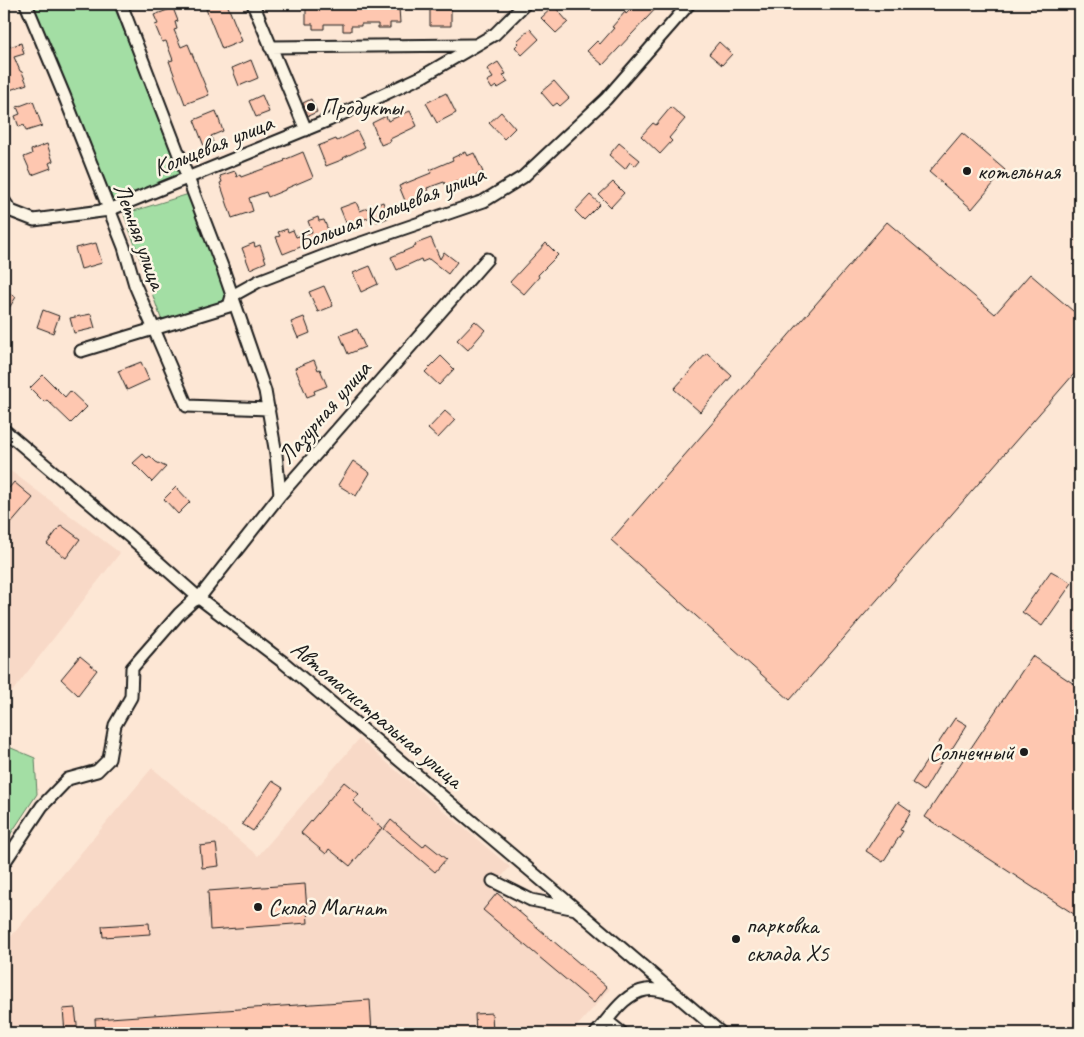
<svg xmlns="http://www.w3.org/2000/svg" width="1084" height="1037" font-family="Caveat,sans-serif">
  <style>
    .built { fill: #f8d9c7 }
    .green { fill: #a3dea4; stroke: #607d60 }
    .building { fill: #fec7b0; stroke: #1c1c1c }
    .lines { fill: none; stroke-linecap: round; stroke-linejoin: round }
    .minor-casing { stroke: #1c1c1c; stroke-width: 15 }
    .minor { stroke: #fcf5e5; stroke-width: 11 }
    .poi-dot { fill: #1c1c1c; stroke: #fcf5e5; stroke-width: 2 }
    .labels { text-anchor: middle; stroke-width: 5; stroke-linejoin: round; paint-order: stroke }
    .poi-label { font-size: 24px; fill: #1c1c1c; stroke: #fcf5e5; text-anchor: start }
    .street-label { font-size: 24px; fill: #1c1c1c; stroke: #fcf5e5 }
  </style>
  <rect width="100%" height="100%" fill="#fde7d5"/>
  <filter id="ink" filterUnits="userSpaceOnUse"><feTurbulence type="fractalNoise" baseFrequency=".02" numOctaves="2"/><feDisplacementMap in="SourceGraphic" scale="10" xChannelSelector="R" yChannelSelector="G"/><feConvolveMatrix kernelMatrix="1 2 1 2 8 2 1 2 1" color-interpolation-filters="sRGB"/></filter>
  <g filter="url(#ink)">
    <path class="built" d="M 4,466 L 120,553 L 4,702 Z
      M 359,739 L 510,867 L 492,888 L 610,989 L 571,1033 L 4,1033 L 4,945 L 152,768 L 258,856 Z"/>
    <path class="green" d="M 33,4 L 113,4 L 182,175 L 113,203 Z
      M 189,194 L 233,308 L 164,327 L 124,214 Z
      M 4,745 L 35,758 L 37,794 L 4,844 Z"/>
    <path class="building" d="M 204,4 L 227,4 L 242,41 L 222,49 Z
      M 636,4 L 660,4 L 603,65 L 587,51 L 597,41 L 600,44 L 614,28 L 612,27 L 625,12 L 626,14 Z
      M 554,6 L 568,22 L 556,33 L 541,18 Z
      M 173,8 L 178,21 L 175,22 L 177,29 L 174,30 L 181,47 L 188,44 L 209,95 L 185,104 L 169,61 L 173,60 L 166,41 L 162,42 L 155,25 L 158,24 L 154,15 Z
      M 399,8 L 400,23 L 390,23 L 390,28 L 378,28 L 378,24 L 361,24 L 361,26 L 351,26 L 351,31 L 343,31 L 343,24 L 324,24 L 324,29 L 313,29 L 313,24 L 306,24 L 306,9 Z
      M 430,9 L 451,9 L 451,26 L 430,26 Z
      M 530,29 L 539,39 L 522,55 L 515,47 L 519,43 L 517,41 Z
      M 4,32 L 5,32 L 10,47 L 21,43 L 24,54 L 14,57 L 20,71 L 22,72 L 27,84 L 7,91 L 4,83 Z
      M 719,42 L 732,54 L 722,65 L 709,54 Z
      M 251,60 L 258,78 L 239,86 L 232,68 Z
      M 498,62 L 506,74 L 503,75 L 508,82 L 498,88 L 496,86 L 492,89 L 487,81 L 493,78 L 487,69 Z
      M 554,81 L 569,98 L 560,106 L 557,103 L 553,106 L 541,92 Z
      M 446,93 L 456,113 L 437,123 L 426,103 Z
      M 262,95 L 269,112 L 256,117 L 249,101 Z
      M 311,99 L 317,112 L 308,116 L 303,103 Z
      M 33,101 L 42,126 L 26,131 L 24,125 L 19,127 L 15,116 L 20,114 L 17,107 Z
      M 671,107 L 685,119 L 669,138 L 672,141 L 660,154 L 641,136 L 653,123 L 656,125 Z
      M 216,111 L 223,131 L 211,136 L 213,143 L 204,146 L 194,120 Z
      M 410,111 L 417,126 L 390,139 L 391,141 L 381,145 L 372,123 L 386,116 L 388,121 Z
      M 501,112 L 515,128 L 504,139 L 489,123 Z
      M 357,131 L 365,147 L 343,158 L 344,159 L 326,166 L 318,146 L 336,139 L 337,141 Z
      M 962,133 L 1005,170 L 972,209 L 929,172 Z
      M 619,143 L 640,160 L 635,166 L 630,162 L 625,169 L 609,155 Z
      M 47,144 L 53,161 L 49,163 L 51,168 L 32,175 L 24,157 L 32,154 L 31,150 Z
      M 303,152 L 313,177 L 285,189 L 285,190 L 268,197 L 266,192 L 249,198 L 253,211 L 232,218 L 220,183 L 222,182 L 220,176 L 235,171 L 237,177 L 240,175 L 241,177 L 285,161 L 284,160 Z
      M 465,152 L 467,156 L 474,153 L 483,172 L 471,178 L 470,176 L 446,186 L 444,182 L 427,188 L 429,193 L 406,203 L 399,186 L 431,173 L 430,170 L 453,160 L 452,158 Z
      M 613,182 L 624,193 L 611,207 L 599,195 Z
      M 590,195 L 600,204 L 584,220 L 575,211 Z
      M 356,202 L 360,211 L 383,202 L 388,218 L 377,222 L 374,216 L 347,225 L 340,208 Z
      M 318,217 L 319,221 L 324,220 L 330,235 L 283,254 L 276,237 L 280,236 L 278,232 L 287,229 L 288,232 L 293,230 L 296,237 L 312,232 L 308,221 Z
      M 887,222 L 995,314 L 1030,274 L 1080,317 L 1080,367 L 790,700 L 611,540 Z
      M 431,238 L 440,259 L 444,252 L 457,262 L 448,274 L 429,259 L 422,262 L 421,259 L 397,270 L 391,257 L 416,246 L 415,244 Z
      M 96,243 L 102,263 L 81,269 L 75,248 Z
      M 254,243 L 255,247 L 260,245 L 266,262 L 250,269 L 242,248 Z
      M 546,243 L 558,255 L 538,275 L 539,277 L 524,294 L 510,282 Z
      M 370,266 L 378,284 L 361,292 L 353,273 Z
      M 324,286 L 333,306 L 318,312 L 309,292 Z
      M 4,290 L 16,297 L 4,316 Z
      M 43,310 L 59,316 L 53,333 L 37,327 Z
      M 91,314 L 95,328 L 74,333 L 70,318 Z
      M 304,317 L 310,333 L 298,338 L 291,322 Z
      M 475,321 L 485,330 L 468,350 L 457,340 Z
      M 357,329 L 365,347 L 348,354 L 340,335 Z
      M 707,353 L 732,376 L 700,412 L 674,389 Z
      M 441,356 L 454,369 L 439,385 L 425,372 Z
      M 314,360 L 318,370 L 320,369 L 327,386 L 314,391 L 315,394 L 307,397 L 295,368 Z
      M 141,362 L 149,380 L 127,390 L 118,371 Z
      M 43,375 L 65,397 L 70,391 L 87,407 L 71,423 L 47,400 L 44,402 L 30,388 Z
      M 445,411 L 455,420 L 438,438 L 428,429 Z
      M 143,454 L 147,458 L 150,456 L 156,462 L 166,467 L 152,482 L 133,463 Z
      M 353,461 L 370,473 L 356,496 L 338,485 Z
      M 14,482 L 33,498 L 4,532 L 4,494 Z
      M 176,487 L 190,502 L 178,514 L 164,499 Z
      M 61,525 L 80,539 L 66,558 L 47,544 Z
      M 1051,571 L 1072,583 L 1042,626 L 1022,612 Z
      M 80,656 L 97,670 L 78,695 L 61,679 Z
      M 1032,656 L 1080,688 L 1080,918 L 925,817 Z
      M 955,718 L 967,725 L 948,755 L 946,754 L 924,791 L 912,783 Z
      M 272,781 L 283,788 L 253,831 L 242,824 Z
      M 344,782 L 359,794 L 353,801 L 363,810 L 362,811 L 382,828 L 350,866 L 329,849 L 326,854 L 301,833 Z
      M 898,802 L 911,811 L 900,830 L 903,831 L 883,862 L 866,851 Z
      M 391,820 L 423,847 L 426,843 L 446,859 L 435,872 L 384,829 Z
      M 216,844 L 219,866 L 202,868 L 200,846 Z
      M 305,884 L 308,923 L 210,930 L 208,891 Z
      M 497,893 L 607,987 L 594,1003 L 483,910 Z
      M 149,923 L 150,934 L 103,937 L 102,926 Z
      M 370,1000 L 372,1033 L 96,1033 L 95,1019 Z
      M 75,1008 L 78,1033 L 65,1033 L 63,1009 Z
      M 492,1013 L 493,1033 L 476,1033 L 475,1014 Z"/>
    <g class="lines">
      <defs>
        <path id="minor" d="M 26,4 L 64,95 L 124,247 L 135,285 L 187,406 L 269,409
          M 121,4 L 223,269 L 265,391 L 276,454 L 280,495
          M 253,4 L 306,130
          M 270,47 L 474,45
          M 4,201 L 11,211 L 34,220 L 109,210 L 329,120 L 423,76 L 495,34 L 525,4
          M 81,351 L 229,306 L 232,296 L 259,281 L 329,254 L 484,201 L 523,177 L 606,99 L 689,4
          M 4,430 L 130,537 L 199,598 L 283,662 L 577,910 L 721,1033
          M 4,863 L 42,806 L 68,779 L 97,771 L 109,759 L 115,725 L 131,697 L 132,668 L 179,614 L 193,601 L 199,598 L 280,495 L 487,259
          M 493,881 L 531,900 L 576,909
          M 607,1021 L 622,1033
          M 596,1033 C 610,1018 624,993 646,990 C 656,988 665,992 674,994"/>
      </defs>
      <use href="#minor" class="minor-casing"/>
      <use href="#minor" class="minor"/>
    </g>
  </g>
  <g class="poi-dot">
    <circle cx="311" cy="107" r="5"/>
    <circle cx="967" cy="171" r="5"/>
    <circle cx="1024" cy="752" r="5"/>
    <circle cx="258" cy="907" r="5"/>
    <circle cx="736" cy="939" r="5"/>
  </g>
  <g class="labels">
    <g class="poi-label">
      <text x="321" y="115">Продукты</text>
      <text x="977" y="179">котельная</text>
      <text x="1014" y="760" text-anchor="end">Солнечный</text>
      <text x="268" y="915">Склад Магнат</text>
      <text x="746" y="933">парковка<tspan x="746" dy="28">склада X5</tspan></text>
    </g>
    <g class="street-label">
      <text transform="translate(213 145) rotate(-22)" y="8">Кольцевая улица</text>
      <text transform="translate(391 208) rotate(-21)" y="8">Большая Кольцевая улица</text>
      <text transform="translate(140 236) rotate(70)" y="8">Летняя улица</text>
      <text transform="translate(324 412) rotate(-49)" y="8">Лазурная улица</text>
      <text transform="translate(377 714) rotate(40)" y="8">Автомагистральная улица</text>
    </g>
  </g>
  <rect width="1084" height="1037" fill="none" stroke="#fcf5e5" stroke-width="20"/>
  <rect x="10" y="10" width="1064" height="1017" fill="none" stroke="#1c1c1c" stroke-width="2" filter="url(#ink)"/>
</svg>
